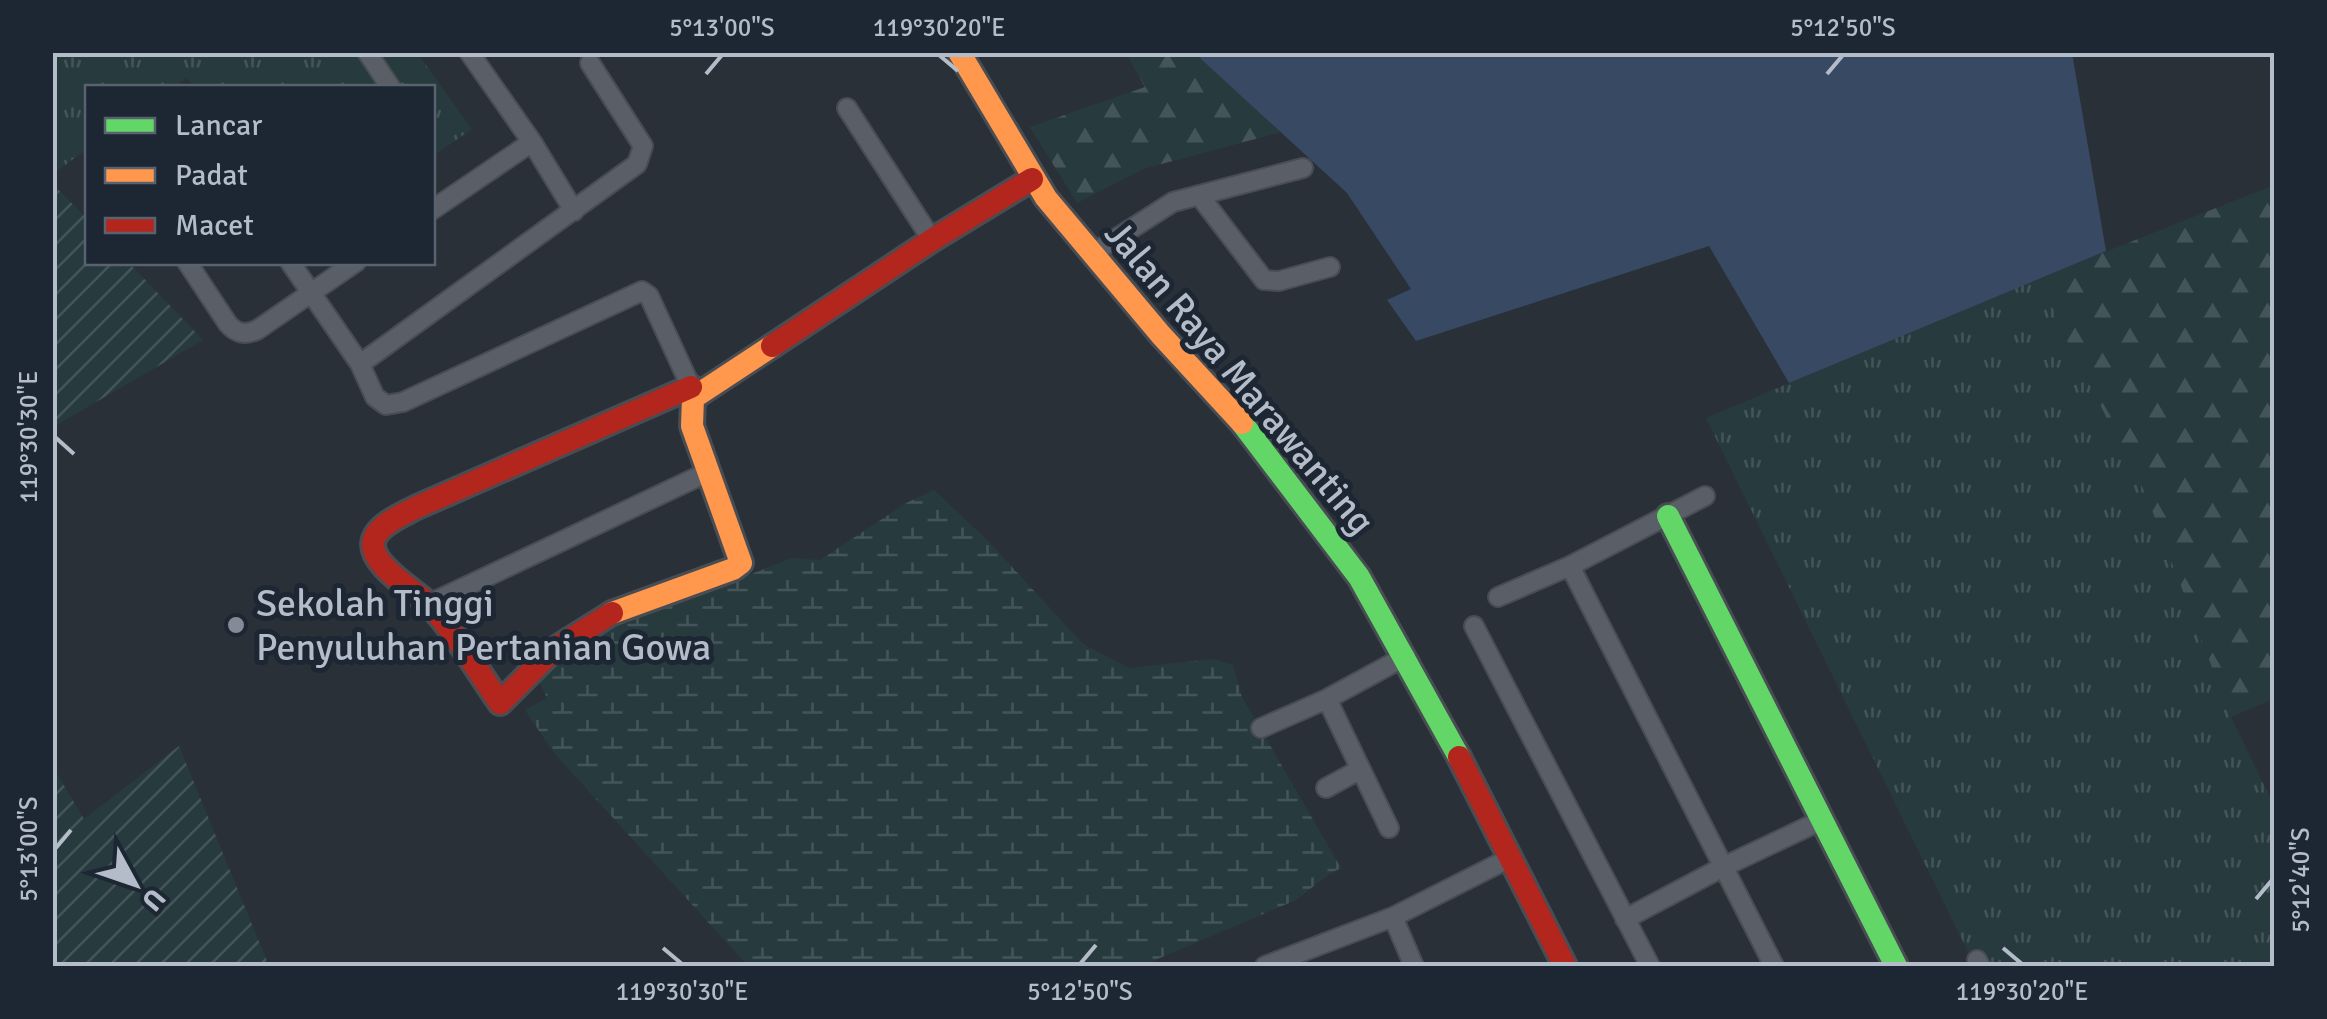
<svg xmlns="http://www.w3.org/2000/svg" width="2327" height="1019" font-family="Signika,sans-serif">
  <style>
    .grass { fill: url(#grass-tufts) }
    .forest { fill: url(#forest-firs) }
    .wetland { fill: url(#wetland-marsh) }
    .garden { fill: url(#garden-furrows) }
    .water { fill: #384963 }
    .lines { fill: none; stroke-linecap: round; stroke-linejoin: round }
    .street-casing { stroke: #484c53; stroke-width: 22 }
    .fast-casing { stroke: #484c53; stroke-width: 28 }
    .slow-casing { stroke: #484c53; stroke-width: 28 }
    .jam-casing { stroke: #484c53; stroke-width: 28 }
    .street { stroke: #5a5e66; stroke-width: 18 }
    .fast { stroke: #63d668; stroke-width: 22 }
    .slow { stroke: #ff974d; stroke-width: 22 }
    .jam { stroke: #b3261e; stroke-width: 22 }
    .ticks { fill: none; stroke: #b4bcc9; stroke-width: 4 }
    .poi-dot { fill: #848b96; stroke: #1d2633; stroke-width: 4 }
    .labels { text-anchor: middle; stroke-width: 10; stroke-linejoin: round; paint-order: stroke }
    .street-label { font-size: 38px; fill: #b4bcc9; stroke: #1d2633 }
    .poi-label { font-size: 38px; fill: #b4bcc9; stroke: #1d2633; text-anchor: start }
    .neatline { fill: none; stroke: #b4bcc9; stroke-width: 4 }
    .ticks-label { font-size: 25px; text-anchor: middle; fill: #b4bcc9 }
  </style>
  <defs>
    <pattern id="grass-tufts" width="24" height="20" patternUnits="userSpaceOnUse" patternTransform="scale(2.5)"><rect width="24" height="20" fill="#273a3e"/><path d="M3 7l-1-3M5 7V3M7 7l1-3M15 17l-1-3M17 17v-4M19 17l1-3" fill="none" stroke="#445559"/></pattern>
    <pattern id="forest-firs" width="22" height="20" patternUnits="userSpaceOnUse" patternTransform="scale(2.5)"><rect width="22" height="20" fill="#273a3e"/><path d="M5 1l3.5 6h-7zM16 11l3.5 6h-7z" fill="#445559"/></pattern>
    <pattern id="wetland-marsh" width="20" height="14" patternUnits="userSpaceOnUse" patternTransform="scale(2.5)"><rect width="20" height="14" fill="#273a3e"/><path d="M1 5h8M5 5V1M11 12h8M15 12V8" fill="none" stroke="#445559"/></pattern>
    <pattern id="garden-furrows" width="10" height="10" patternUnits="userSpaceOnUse" patternTransform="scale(2.5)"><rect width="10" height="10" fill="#273a3e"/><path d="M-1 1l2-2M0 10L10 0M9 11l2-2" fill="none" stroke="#445559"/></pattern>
  </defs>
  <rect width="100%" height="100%" fill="#2a3038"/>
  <path class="grass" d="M 53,53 L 417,53 L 472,129 L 433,156 L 432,88 L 195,88 L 187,78 L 173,87 L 88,88 L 87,149 L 53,174 Z
    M 2042,277 L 2059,325 L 2145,492 L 2231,717 L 2274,806 L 2274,966 L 1975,966 L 1706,418 Z"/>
  <path class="forest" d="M 1199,52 L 1202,59 L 1281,132 L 1143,169 L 1077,203 L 1030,127 L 1145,87 L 1126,53 Z
    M 2274,185 L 2274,699 L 2231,717 L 2145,492 L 2059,325 L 2042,277 Z"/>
  <path class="wetland" d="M 934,490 L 990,543 L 1083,644 L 1129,668 L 1212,659 L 1233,665 L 1242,697 L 1341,868 L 1328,875 L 1296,900 L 1141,966 L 748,966 L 554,753 L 525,710 L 547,698 L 531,665 L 577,642 L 792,558 L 820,560 L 908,502 Z"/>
  <path class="garden" d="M 52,183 L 87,219 L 88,262 L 129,263 L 203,340 L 53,427 Z
    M 179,746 L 269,966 L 53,966 L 53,767 L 84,819 Z"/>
  <path class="water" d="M 1199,53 L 2072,53 L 2106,251 L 1789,383 L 1709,246 L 1416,341 L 1387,300 L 1411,289 L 1347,193 L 1201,59 Z"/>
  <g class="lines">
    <defs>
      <path id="street" d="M 367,52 L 391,88
        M 469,52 L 532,142 L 574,211
        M 847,108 L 932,240
        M 1199,195 L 1264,280 L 1279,281 L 1330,267
        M 432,210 L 532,142
        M 1092,254 L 1173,202 L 1303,168
        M 187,262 L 228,324 C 237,334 245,335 257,330 L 356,262
        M 290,262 L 360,364 L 375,397 L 386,405 L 403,402 L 642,291 L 649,296 L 691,387 L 693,397
        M 360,364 L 637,164 L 643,146 L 590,63
        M 1570,566 L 1774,966
        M 1498,597 L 1570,566 L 1705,496
        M 429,604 L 708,472
        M 1474,626 L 1650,966
        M 1327,699 L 1389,828
        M 1261,728 L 1327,699 L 1406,656
        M 1326,788 L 1359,770
        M 1393,917 L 1414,966
        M 1625,919 L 1723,867 L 1822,820
        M 1977,960 L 1980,966
        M 1265,966 L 1393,917 L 1510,858"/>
      <path id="fast" d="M 1242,423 L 1359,577 L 1459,757
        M 1668,516 L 1896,966"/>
      <path id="slow" d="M 959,52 L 1046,198 L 1161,335 L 1242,423
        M 612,613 L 733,569 L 741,563 L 692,426 L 693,398 L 772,346"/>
      <path id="jam" d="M 772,346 L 932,240 L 1032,179
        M 612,613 L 553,650 L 500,703 C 481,676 449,622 426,602 C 412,589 366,562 374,539 C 379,524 404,514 417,507 L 691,387
        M 1459,757 L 1565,966"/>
    </defs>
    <use href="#street" class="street-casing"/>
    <use href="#fast" class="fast-casing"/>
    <use href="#slow" class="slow-casing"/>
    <use href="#jam" class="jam-casing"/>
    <use href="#street" class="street"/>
    <use href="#fast" class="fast"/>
    <use href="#slow" class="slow"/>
    <use href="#jam" class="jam"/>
  </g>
  <path class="ticks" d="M 939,55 L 958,71M 706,74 L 722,55M 1827,74 L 1843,55M 55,437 L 74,454M 55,849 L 71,830M 2256,899 L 2272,880M 663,948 L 682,964M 2003,948 L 2022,964M 1080,964 L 1096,945"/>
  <circle class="poi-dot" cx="236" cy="625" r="10"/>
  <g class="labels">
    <g class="street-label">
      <text transform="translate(1240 377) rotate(50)" y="13">Jalan Raya Marawanting</text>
    </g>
    <g class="poi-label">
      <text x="256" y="616">Sekolah Tinggi<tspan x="256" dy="44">Penyuluhan Pertanian Gowa</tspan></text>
    </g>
  </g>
  <rect width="2327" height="1019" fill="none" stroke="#1d2633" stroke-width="110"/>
  <rect x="85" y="85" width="350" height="180" fill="#1d2633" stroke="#59626f" stroke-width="2.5"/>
  <rect x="105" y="118" width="50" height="15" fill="#63d668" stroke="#59626f" stroke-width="2.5"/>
  <text x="175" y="135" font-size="30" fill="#b4bcc9">Lancar</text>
  <rect x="105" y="168" width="50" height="15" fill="#ff974d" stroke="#59626f" stroke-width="2.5"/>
  <text x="175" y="185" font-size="30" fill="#b4bcc9">Padat</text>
  <rect x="105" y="218" width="50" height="15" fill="#b3261e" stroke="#59626f" stroke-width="2.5"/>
  <text x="175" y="235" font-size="30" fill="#b4bcc9">Macet</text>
  <g transform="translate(135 884) rotate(130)" stroke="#1d2633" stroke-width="8" paint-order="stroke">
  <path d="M0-8L18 38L0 25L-18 38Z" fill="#b4bcc9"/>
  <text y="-15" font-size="28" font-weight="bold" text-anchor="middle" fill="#b4bcc9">U</text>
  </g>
  <rect x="55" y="55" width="2217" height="909" class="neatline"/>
  <g class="ticks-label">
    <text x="722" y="36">5°13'00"S</text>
    <text x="939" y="36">119°30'20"E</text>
    <text x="1843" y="36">5°12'50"S</text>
    <text transform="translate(28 437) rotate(-90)" y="9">119°30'30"E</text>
    <text transform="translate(28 849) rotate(-90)" y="9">5°13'00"S</text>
    <text transform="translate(2300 880) rotate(-90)" y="9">5°12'40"S</text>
    <text x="682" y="1000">119°30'30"E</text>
    <text x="1080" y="1000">5°12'50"S</text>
    <text x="2022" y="1000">119°30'20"E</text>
  </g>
</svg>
